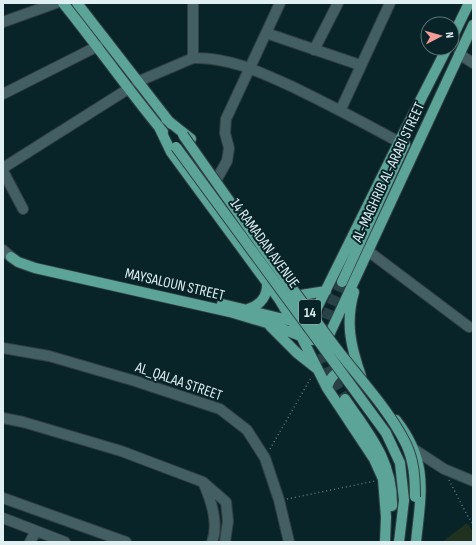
<svg xmlns="http://www.w3.org/2000/svg" width="476" height="545" font-family="'Sofia Sans Condensed',sans-serif">
  <style>
    .green { fill: #21311f }
    .lines { fill: none; stroke-linecap: round; stroke-linejoin: round }
    .major-tunnel { stroke: #284247; stroke-width: 10; stroke-dasharray: 10 5; stroke-linecap: butt }
    .minor-casing { stroke: #313f42; stroke-width: 12 }
    .major-casing { stroke: #313f42; stroke-width: 12 }
    .path { stroke: #61787c; stroke-width: 1.5; stroke-dasharray: 1 3; stroke-linecap: butt }
    .minor { stroke: #435f64; stroke-width: 10 }
    .major { stroke: #5ba497; stroke-width: 10 }
    .major-bridge-casing { stroke: #313f42; stroke-width: 12; stroke-linecap: butt }
    .major-bridge { stroke: #5ba497; stroke-width: 10 }
    .labels { text-anchor: middle; stroke-width: 4; stroke-linejoin: round; paint-order: stroke }
    .shield { fill: #082429; stroke: #9eb2b6; stroke-width: 1 }
    .shield-label { font-size: 14px; font-weight: bold; fill: #dfeff2 }
    .street-label { font-size: 15px; fill: #dfeff2; stroke: #082429 }
  </style>
  <rect width="100%" height="100%" fill="#082429"/>
  <path class="green" d="M 467,523 L 473,532 L 473,542 L 442,542 Z"/>
  <g class="lines">
    <path class="major-tunnel" d="M 342,282 C 315,339 312,344 345,399"/>
    <defs>
      <path id="minor" d="M 193,3 L 193,58 C 230,57 262,73 295,88 C 330,105 364,123 399,142
        M 3,22 L 56,3
        M 266,33 L 360,65
        M 314,50 L 338,3
        M 459,54 L 473,63
        M 137,82 L 193,58
        M 3,94 L 98,46
        M 341,109 L 390,3
        M 3,168 L 128,89
        M 3,171 L 23,209
        M 218,177 L 227,161 L 229,148 L 225,133 L 226,119 L 280,3
        M 3,250 L 11,257
        M 368,251 L 469,327
        M 3,348 L 49,356 L 135,381 L 220,409 L 247,430 L 265,458 L 279,500 L 289,542
        M 3,418 L 23,422 L 121,451 L 203,482 L 226,502 L 228,521 L 225,542
        M 415,450 L 444,469 L 473,481
        M 204,484 C 211,501 219,523 212,542
        M 3,498 L 126,542
        M 3,518 L 65,542
        M 30,542 L 36,531"/>
      <path id="major" d="M 63,3 C 97,45 128,90 163,132
        M 77,3 L 171,124
        M 452,38 L 469,3
        M 166,119 L 191,139
        M 159,127 L 171,152 L 279,299 L 301,336 L 327,388 L 374,459 L 383,479 L 386,517 L 385,542
        M 11,257 L 18,262 L 35,268 L 230,312 L 267,323 L 311,340 C 319,340 324,339 330,333 L 473,25
        M 342,282 L 405,144
        M 354,292 C 345,323 351,347 361,376
        M 301,295 L 326,291
        M 222,304 L 296,322 L 305,321 L 313,316 L 399,142 L 447,48
        M 248,309 C 261,305 268,295 267,282
        M 270,326 L 297,353 L 316,368
        M 327,388 C 330,377 336,370 349,370
        M 345,399 C 369,434 393,461 392,506
        M 396,420 C 429,462 421,493 416,542
        M 399,542 L 404,500"/>
    </defs>
    <use href="#minor" class="minor-casing"/>
    <use href="#major" class="major-casing"/>
    <path class="path" d="M 270,449 L 312,376
      M 449,480 L 467,515 L 473,524
      M 287,499 L 375,481"/>
    <use href="#minor" class="minor"/>
    <use href="#major" class="major"/>
    <defs>
      <path id="major-bridge" d="M 183,135 C 232,205 282,275 333,344 C 356,375 389,409 406,444 C 414,461 415,478 415,497
        M 176,147 L 386,433 L 400,463 L 404,500"/>
    </defs>
    <use href="#major-bridge" class="major-bridge-casing"/>
    <use href="#major-bridge" class="major-bridge"/>
  </g>
  <g class="labels">
    <rect class="shield" x="299" y="300" width="22" height="24" rx="3"/>
    <g class="shield-label">
      <text x="310" y="317">14</text>
    </g>
    <g class="street-label">
      <text transform="translate(388 172) rotate(-65)" y="5">AL-MAGHRIB AL-ARABI STREET</text>
      <text transform="translate(265 243) rotate(54)" y="5">14 RAMADAN AVENUE</text>
      <text transform="translate(175 284) rotate(13)" y="5">MAYSALOUN STREET</text>
      <text transform="translate(179 381) rotate(19)" y="5">AL_QALAA STREET</text>
    </g>
  </g>
  <rect width="476" height="545" fill="none" stroke="#dfeff2" stroke-width="8"/>
  <g transform="translate(440 36) rotate(84)"><circle r="19" fill="#082429" stroke="#5e7579"/>
  <path d="M0-3L7 15L0 10L-7 15Z" fill="#f59b98"/>
  <text y="-6" font-size="11" font-weight="bold" text-anchor="middle" fill="#dfeff2">N</text>
  </g>
</svg>
